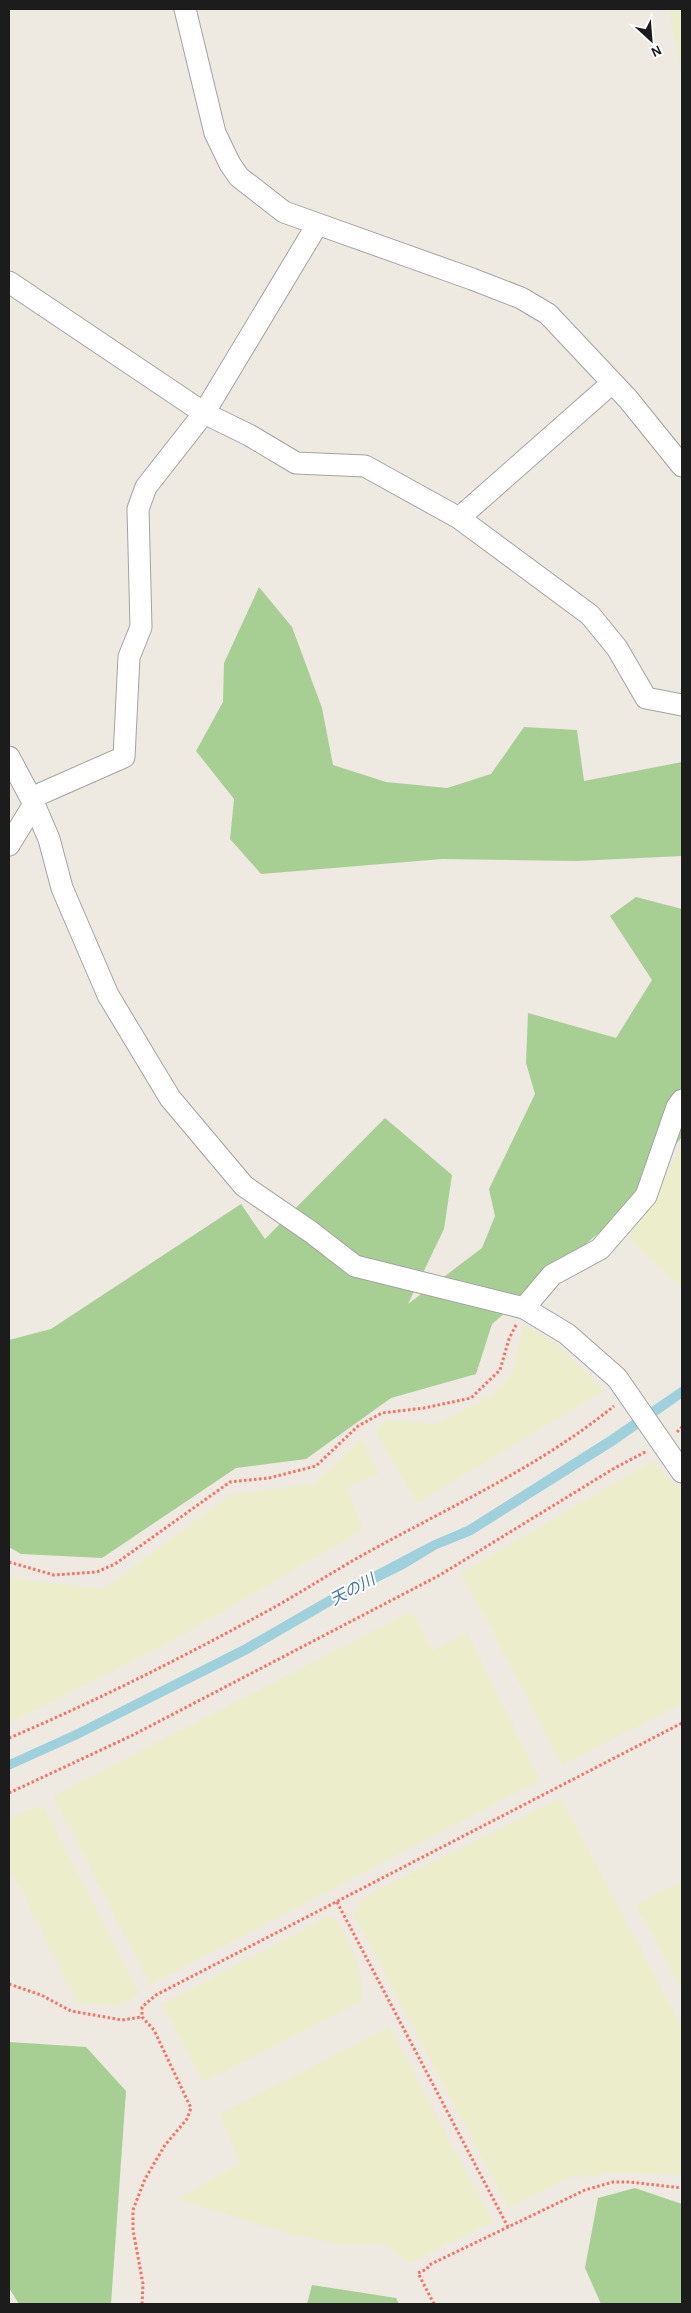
<svg xmlns="http://www.w3.org/2000/svg" width="691" height="2313" font-family="'Alegreya Sans','Noto Sans JP',sans-serif">
  <style>
    .farmland { fill: #eceecb }
    .forest { fill: #a7cf94 }
    .water { fill: #9fd1dd }
    .lines { fill: none; stroke-linecap: round; stroke-linejoin: round }
    .minor-casing { stroke: #a3a3a3; stroke-width: 23 }
    .path { stroke: #fe6e62; stroke-width: 3; stroke-dasharray: 2.5 2.5; stroke-linecap: butt }
    .minor { stroke: #fff; stroke-width: 21 }
    .labels { text-anchor: middle; stroke-width: 4; stroke-linejoin: round; paint-order: stroke }
    .water-label { font-size: 16px; font-style: italic; fill: #4377a6; stroke: #fff }
  </style>
  <rect width="100%" height="100%" fill="#eee9e1"/>
  <path class="farmland" d="M 669,9 L 682,9 L 682,77 Z
    M 682,1146 L 682,1288 L 628,1239 Z
    M 524,1324 L 557,1345 L 604,1391 L 417,1503 L 375,1431 L 386,1420 L 436,1424 L 495,1393 L 513,1373 Z
    M 362,1438 L 378,1474 L 347,1488 L 363,1530 L 174,1640 L 9,1723 L 9,1575 L 22,1580 L 104,1589 L 229,1495 L 313,1484 Z
    M 652,1461 L 682,1492 L 682,1704 L 562,1765 L 461,1573 Z
    M 412,1611 L 433,1651 L 467,1632 L 540,1780 L 150,1985 L 53,1796 Z
    M 561,1798 L 682,2027 L 682,2175 L 612,2172 L 581,2178 L 577,2174 L 508,2208 L 354,1915 L 362,1898 Z
    M 43,1805 L 139,1993 L 119,2006 L 77,2003 L 9,1866 L 9,1818 Z
    M 682,1881 L 682,1990 L 636,1905 Z
    M 329,1916 L 339,1922 L 358,1963 L 363,2001 L 203,2082 L 162,2004 Z
    M 390,2027 L 493,2222 L 409,2263 L 385,2244 L 345,2245 L 294,2235 L 177,2199 L 240,2163 L 220,2114 Z"/>
  <path class="forest" d="M 259,587 L 292,627 L 322,708 L 333,765 L 386,782 L 447,788 L 491,774 L 524,727 L 577,730 L 584,781 L 682,762 L 682,856 L 576,861 L 442,859 L 261,874 L 230,839 L 234,799 L 196,751 L 223,702 L 224,663 Z
    M 636,897 L 682,909 L 682,1137 L 601,1231 L 492,1324 L 476,1374 L 391,1398 L 306,1459 L 236,1468 L 102,1558 L 21,1554 L 9,1547 L 9,1340 L 51,1329 L 241,1204 L 265,1239 L 385,1118 L 452,1175 L 444,1229 L 408,1304 L 482,1248 L 495,1216 L 489,1189 L 535,1094 L 526,1063 L 528,1013 L 616,1038 L 652,980 L 610,916 Z
    M 9,2042 L 86,2047 L 126,2091 L 111,2304 L 19,2304 L 9,2288 Z
    M 635,2188 L 682,2204 L 682,2304 L 601,2304 L 585,2268 L 598,2198 Z
    M 312,2285 L 396,2298 L 399,2304 L 307,2304 Z"/>
  <path class="water" d="M 682,1386 L 682,1398 L 615,1445 L 472,1535 L 437,1549 L 404,1569 L 341,1600 L 248,1654 L 78,1739 L 9,1770 L 9,1760 L 75,1730 L 243,1645 L 335,1592 L 432,1541 L 467,1526 L 609,1436 Z"/>
  <g class="lines">
    <defs>
      <path id="minor" d="M 185,9 L 215,133 L 230,164 L 239,177 L 284,212 L 472,279 L 521,298 L 548,314 L 628,399 L 682,466
        M 9,282 L 204,413 L 249,435 L 296,463 L 365,466 L 459,518 L 612,383
        M 459,518 L 590,615 L 617,648 L 646,698 L 682,705
        M 9,757 L 34,804 L 49,839 L 62,888 L 108,995 L 170,1098 L 244,1186 L 311,1232 L 355,1266 L 524,1308 L 567,1334 L 617,1378 L 682,1472
        M 31,798 L 124,757 L 129,657 L 141,627 L 138,509 L 146,487 L 204,413 L 317,225
        M 9,845 L 34,804
        M 524,1308 L 552,1275 L 600,1249 L 646,1196 L 677,1107 L 682,1100"/>
    </defs>
    <use href="#minor" class="minor-casing"/>
    <path class="path" d="M 677,1432 L 682,1427
      M 9,1562 L 54,1575 L 97,1572 L 115,1564 L 230,1482 L 269,1478 L 316,1466 L 358,1426 L 382,1413 L 424,1408 L 471,1398 L 500,1370 L 509,1339 L 517,1323
      M 9,1738 C 99,1700 187,1655 273,1608 C 303,1591 331,1573 361,1556 C 447,1508 538,1468 614,1406
      M 9,1793 L 133,1735 L 440,1575 L 613,1469 L 647,1451
      M 337,1902 L 508,2227
      M 9,1984 L 41,1995 L 71,2011 L 122,2020 L 142,2017
      M 142,2304 L 143,2284 L 133,2230 L 133,2210 L 145,2179 L 165,2145 L 187,2119 L 191,2108 L 154,2030 L 142,2017 L 142,2007 L 156,1995 L 682,1723
      M 434,2304 L 418,2273 L 427,2269 L 429,2265 L 585,2190 L 613,2182 L 630,2182 L 682,2188"/>
    <use href="#minor" class="minor"/>
  </g>
  <g class="labels">
    <g class="water-label">
      <text transform="translate(352 1589) rotate(-28)" y="6">天の川</text>
    </g>
  </g>
  <rect width="691" height="2313" fill="none" stroke="#1c1c1c" stroke-width="20"/>
  <g transform="translate(651 40) rotate(154)" stroke="#ffffff" stroke-width="4" paint-order="stroke">
  <path d="M0-4L9 19L0 12L-9 19Z" fill="#1c1c1c"/>
  <text y="-8" font-size="14" font-weight="bold" text-anchor="middle" fill="#1c1c1c">N</text>
  </g>
</svg>
